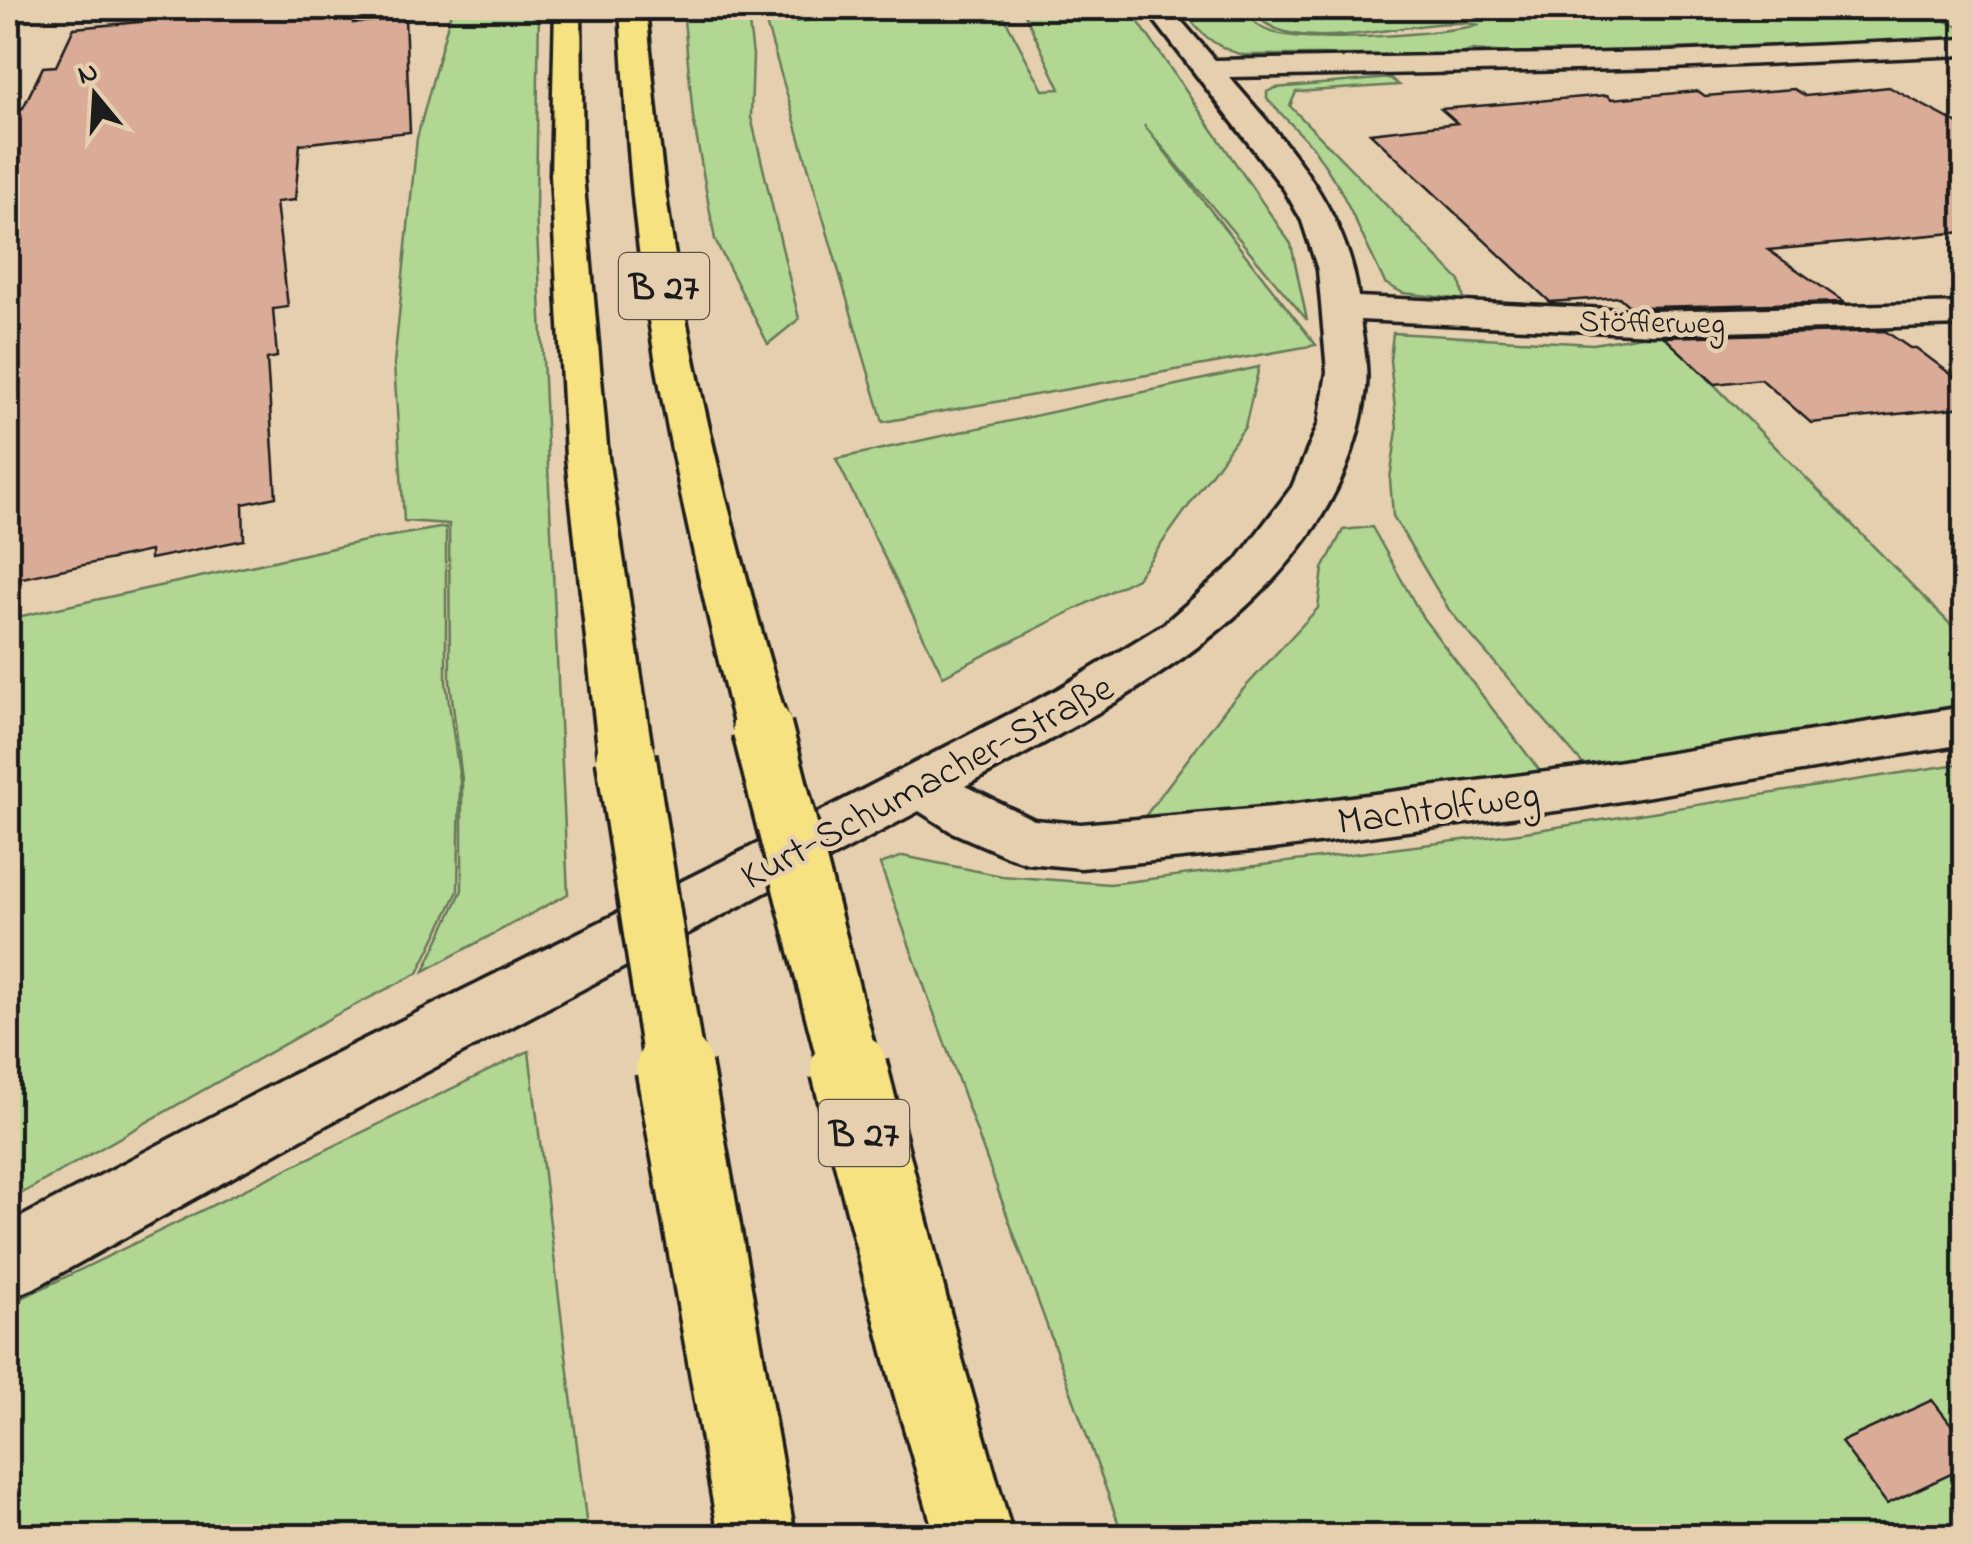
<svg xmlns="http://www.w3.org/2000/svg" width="1972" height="1544" font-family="'Indie Flower',sans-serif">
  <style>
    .green { fill: #b1d793; stroke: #667a58; stroke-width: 2.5 }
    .building { fill: #daac98; stroke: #1c1c1c; stroke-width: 2.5 }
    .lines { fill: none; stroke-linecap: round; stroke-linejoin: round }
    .minor-casing { stroke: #1c1c1c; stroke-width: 7 }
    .highway-casing { stroke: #1c1c1c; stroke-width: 7 }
    .minor { fill: #e6cfaf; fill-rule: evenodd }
    .highway { fill: #f7e281; fill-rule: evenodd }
    .highway-bridge-far1-casing { stroke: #1c1c1c; stroke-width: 66; stroke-linecap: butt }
    .highway-bridge-casing { stroke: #1c1c1c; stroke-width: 82; stroke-linecap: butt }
    .highway-bridge-far1 { stroke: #f7e281; stroke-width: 59 }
    .highway-bridge { stroke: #f7e281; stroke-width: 75 }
    .labels { text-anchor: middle; stroke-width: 9; stroke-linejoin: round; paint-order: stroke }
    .far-street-label { font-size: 32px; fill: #1c1c1c; stroke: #e6cfaf }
    .shield { fill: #e6cfaf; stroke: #595248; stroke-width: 2.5 }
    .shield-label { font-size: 38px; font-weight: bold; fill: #1c1c1c }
    .street-label { font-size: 40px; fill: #1c1c1c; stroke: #e6cfaf }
  </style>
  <rect width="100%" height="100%" fill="#e6cfaf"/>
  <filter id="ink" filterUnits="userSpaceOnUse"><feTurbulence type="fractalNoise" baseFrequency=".01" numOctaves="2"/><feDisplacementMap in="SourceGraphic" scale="20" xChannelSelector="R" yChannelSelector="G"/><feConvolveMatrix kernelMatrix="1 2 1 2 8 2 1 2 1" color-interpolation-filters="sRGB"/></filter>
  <g filter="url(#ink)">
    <path class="green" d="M 452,8 L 539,8 L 536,209 L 568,894 L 424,971 L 462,890 L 462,780 L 450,681 L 449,524 L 404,521 L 394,364 L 417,138 Z
      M 683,8 L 747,8 L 753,55 L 751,117 L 799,319 L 768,344 L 715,240 L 693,117 Z
      M 1022,8 L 1129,8 L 1291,244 L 1307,320 L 1144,125 L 1316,345 L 883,422 L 766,23 L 1001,11 L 1043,90 L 1060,89 Z
      M 1183,8 L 1242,8 C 1249,16 1254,24 1264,29 C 1302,47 1436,33 1480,25 C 1422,12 1290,67 1251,9 L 1279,8 L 1296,21 L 1302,19 L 1288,8 L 1918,8 L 1964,29 L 1964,39 L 1520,54 L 1473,50 L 1459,55 L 1243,55 C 1214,47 1198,33 1183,8 Z
      M 1390,78 L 1399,85 L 1296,92 L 1290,106 L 1460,281 L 1464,300 L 1403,293 L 1385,283 L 1340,189 L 1313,147 L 1267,99 L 1267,92 L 1275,88 Z
      M 1393,333 L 1593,344 L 1659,333 L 1670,340 L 1964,638 L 1964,704 L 1587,769 L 1449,610 L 1393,516 L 1390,479 L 1397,430 L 1390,360 Z
      M 1259,367 L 1245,427 L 1137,578 L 943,676 L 836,459 Z
      M 446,527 L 446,682 L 460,781 L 458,891 L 418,973 L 332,1017 L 8,1201 L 8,619 L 374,539 Z
      M 1372,527 L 1423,618 L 1543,775 L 1140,823 L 1226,708 L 1318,608 L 1323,569 L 1343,530 Z
      M 1964,763 L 1964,1532 L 1954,1536 L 1123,1536 L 880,864 L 903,856 L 1002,876 L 1110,884 L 1519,833 Z
      M 529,1051 L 588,1536 L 8,1536 L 8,1305 Z"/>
    <path class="building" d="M 223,8 L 354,8 L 353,23 L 405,18 L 410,132 L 300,144 L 295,200 L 276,202 L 288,307 L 273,309 L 277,357 L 267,359 L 276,497 L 243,504 L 244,540 L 150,559 L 150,551 L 8,581 L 8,110 L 23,108 L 43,67 L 56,66 L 74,28 L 150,21 L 153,14 Z
      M 1889,87 L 1964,127 L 1964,232 L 1768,250 L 1844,302 L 1652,307 L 1629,306 L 1619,297 L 1550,302 L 1370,133 L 1457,123 L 1441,109 L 1607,95 L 1612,99 L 1698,91 L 1705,96 L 1794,89 L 1806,96 Z
      M 1885,331 L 1910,348 L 1916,348 L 1964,384 L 1964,407 L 1811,423 L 1761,379 L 1715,384 L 1664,337 Z
      M 1932,1400 L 1964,1441 L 1964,1468 L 1887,1504 L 1841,1442 Z"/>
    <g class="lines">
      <defs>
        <path id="minor" d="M 1145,8 L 1170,8 L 1215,60 L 1670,52 L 1964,39 L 1964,55 L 1670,68 L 1229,77 C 1284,140 1348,211 1358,297 L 1652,311 L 1964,303 L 1964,325 L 1652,334 L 1360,320 C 1363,342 1368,365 1366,388 C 1342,595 1126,698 965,786 L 1034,820 L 1081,824 L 1273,807 L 1578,768 L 1964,707 L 1964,744 L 1578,808 L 1273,849 L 1081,868 L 1027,863 L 1007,856 L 952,832 L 919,811 L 328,1124 L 34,1288 L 8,1299 L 8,1224 L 280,1081 L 783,831 L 1058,689 L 1164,624 L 1236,561 L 1292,487 L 1319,423 L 1327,372 L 1318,270 L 1302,221 L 1284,189 Z"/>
        <path id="highway" d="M 555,8 L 581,8 L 583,175 L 608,457 L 653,757 L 645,771 L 626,776 L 607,771 L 599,757 L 566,457 L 551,175 Z
          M 620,8 L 646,8 C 654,91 661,174 675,256 C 701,416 744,573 789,728 L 781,741 L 762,747 L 743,741 L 735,728 C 697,573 661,417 640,258 C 629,175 625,92 620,8 Z"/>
      </defs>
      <use href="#minor" class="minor-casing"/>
      <use href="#highway" class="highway-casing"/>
      <use href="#minor" class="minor"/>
      <use href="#highway" class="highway"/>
      <defs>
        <path id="highway-bridge-far1" d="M 762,728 L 850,1070
          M 626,757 L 675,1070"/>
        <path id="highway-bridge" d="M 674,1068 L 757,1536
          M 849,1068 L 926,1369 L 974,1536"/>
      </defs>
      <use href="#highway-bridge-far1" class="highway-bridge-far1-casing"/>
      <use href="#highway-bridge" class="highway-bridge-casing"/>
      <use href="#highway-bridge-far1" class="highway-bridge-far1"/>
      <use href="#highway-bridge" class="highway-bridge"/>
    </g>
  </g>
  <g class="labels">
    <g class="far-street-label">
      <text transform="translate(1652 321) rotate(1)" y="11">Stöfflerweg</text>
    </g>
    <g class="shield">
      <rect x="619" y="253" width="90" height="66" rx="8"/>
      <rect x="819" y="1100" width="90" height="66" rx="8"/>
    </g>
    <g class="shield-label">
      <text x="664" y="299">B 27</text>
      <text x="864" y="1146">B 27</text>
    </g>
    <g class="street-label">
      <text transform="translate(926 780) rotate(-28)" y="14">Kurt-Schumacher-Straße</text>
      <text transform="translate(1438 806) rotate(-8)" y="14">Machtolfweg</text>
    </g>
  </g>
  <rect width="1972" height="1544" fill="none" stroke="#e6cfaf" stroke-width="40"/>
  <rect x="20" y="20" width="1932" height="1504" fill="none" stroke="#1c1c1c" stroke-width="4" filter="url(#ink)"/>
  <g transform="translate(95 95) rotate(342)" stroke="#e6cfaf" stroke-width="8" paint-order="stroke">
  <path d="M0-8L18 38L0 25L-18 38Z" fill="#1c1c1c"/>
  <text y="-15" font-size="28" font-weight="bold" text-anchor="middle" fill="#1c1c1c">N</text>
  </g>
</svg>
